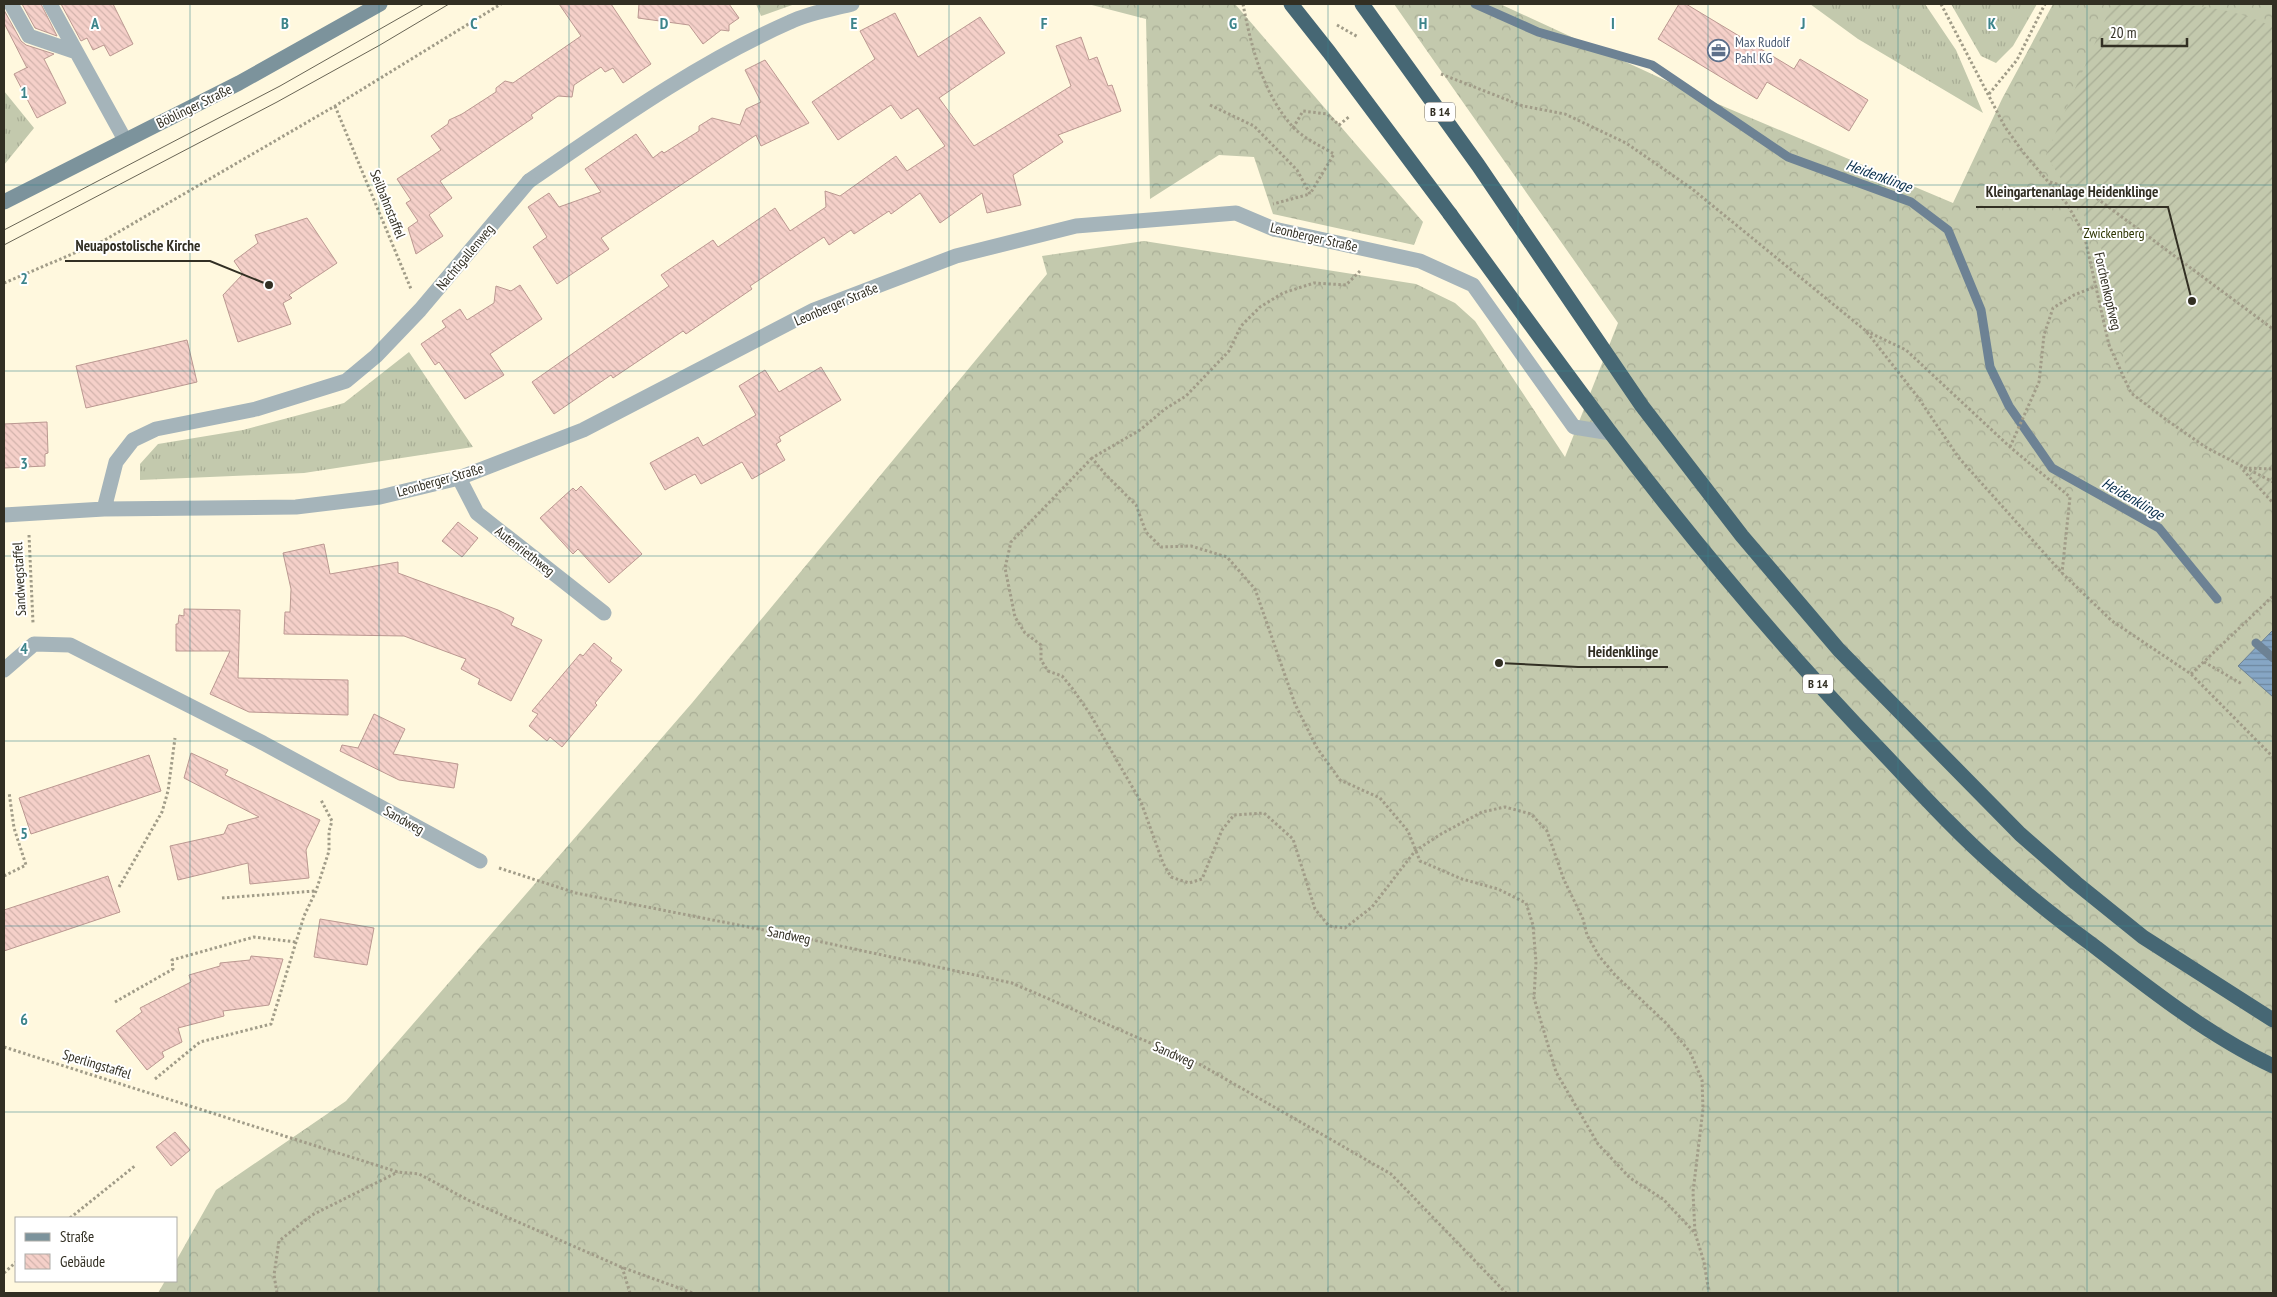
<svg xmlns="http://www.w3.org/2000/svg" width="2277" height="1297" font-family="'PT Sans Narrow',sans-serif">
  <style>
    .grass { fill: url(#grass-tufts) }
    .forest { fill: url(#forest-crowns) }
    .garden { fill: url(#garden-furrows) }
    .water { fill: url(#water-rules); stroke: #6d8294 }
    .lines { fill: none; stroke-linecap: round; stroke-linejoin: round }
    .stream { stroke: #6d8294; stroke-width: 9 }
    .building { fill: url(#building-back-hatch); stroke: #bb9891 }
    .path { stroke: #a19c88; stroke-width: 3; stroke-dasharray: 2.5 2.5; stroke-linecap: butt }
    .lane { stroke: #a5b4ba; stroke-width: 15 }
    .street { stroke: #a5b4ba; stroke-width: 15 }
    .secondary { stroke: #7c939c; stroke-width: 15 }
    .highway { stroke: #466774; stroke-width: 15 }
    .tram { stroke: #696555; stroke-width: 1 }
    .highway-bridge { stroke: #466774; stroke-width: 15 }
    .grid { fill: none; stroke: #3c848b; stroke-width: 1; stroke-opacity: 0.55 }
    .labels { text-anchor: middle; stroke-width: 4; stroke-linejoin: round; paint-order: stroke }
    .shield { fill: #fff; stroke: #706d65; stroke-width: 1 }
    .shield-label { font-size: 12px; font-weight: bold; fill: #322f23 }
    .service-label { font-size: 14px; fill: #4e5e75; stroke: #fff; text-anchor: start }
    .street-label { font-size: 14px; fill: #322f23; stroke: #fff }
    .park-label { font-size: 14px; fill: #2c3301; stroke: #fff }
    .water-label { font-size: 15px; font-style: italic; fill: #052c4a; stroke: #fff }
    .grid-label { font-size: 16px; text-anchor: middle; font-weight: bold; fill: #3c848b; stroke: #fff; stroke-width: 4; stroke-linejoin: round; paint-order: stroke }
    .leader { fill: none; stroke: #322f23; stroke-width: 2 }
    .callout-dot { fill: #322f23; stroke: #fff; stroke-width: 2 }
    .callout-label { font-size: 15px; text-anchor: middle; font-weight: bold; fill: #322f23; stroke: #fff; stroke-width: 4; stroke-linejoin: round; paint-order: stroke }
  </style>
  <defs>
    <pattern id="grass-tufts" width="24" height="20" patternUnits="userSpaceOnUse" patternTransform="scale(1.25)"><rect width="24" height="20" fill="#c3c9ad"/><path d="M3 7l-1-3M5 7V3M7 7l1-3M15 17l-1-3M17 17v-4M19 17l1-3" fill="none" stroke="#a8ad95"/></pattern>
    <pattern id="forest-crowns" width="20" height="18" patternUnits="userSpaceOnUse" patternTransform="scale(1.25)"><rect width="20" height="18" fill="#c3c9ad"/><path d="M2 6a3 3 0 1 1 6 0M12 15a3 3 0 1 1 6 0" fill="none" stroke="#a8ad95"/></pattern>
    <pattern id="garden-furrows" width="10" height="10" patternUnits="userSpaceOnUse" patternTransform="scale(1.25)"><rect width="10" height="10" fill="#c3c9ad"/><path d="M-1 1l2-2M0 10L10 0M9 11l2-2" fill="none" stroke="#a8ad95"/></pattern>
    <pattern id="water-rules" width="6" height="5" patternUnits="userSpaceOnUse" patternTransform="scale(1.25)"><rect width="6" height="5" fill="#86a6c5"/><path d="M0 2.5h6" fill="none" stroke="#6e88a0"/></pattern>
    <pattern id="building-back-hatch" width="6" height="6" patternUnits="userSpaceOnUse" patternTransform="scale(1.25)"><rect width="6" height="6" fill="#f5d0c9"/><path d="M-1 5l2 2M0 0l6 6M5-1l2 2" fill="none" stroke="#d2b3ac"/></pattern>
  </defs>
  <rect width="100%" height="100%" fill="#fff8de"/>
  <path class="grass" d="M 1810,4 L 1925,4 L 1956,50 L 1983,113 L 1858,39 Z
    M 1951,4 L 2037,4 L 2013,46 L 1996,63 L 1981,56 Z
    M 4,91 L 34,128 L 4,165 Z
    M 409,352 L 473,447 L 304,473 L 140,480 L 140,464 L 158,444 L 243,430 L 344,403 Z"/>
  <path class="forest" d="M 756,4 L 795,4 L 761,16 Z
    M 1088,4 L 1235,4 L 1423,222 L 1414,245 L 1273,214 L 1254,157 L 1219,155 L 1150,199 L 1146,19 Z
    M 1394,4 L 1500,4 L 1706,99 L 1953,203 L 2002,99 L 2053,4 L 2273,4 L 2273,1293 L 158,1293 L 165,1281 L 176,1281 L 176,1261 L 216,1190 L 346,1101 L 692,703 L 1047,274 L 1042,256 L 1144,241 L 1416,284 L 1455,303 L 1475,321 L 1565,457 L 1618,323 Z"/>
  <path class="garden" d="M 2112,4 C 2168,4 2221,1 2273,27 L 2273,503 L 2241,467 L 2207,448 L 2168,421 L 2131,393 L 2101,247 L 2090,225 L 2046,155 Z"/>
  <path class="water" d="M 2273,630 L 2273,697 L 2238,666 Z"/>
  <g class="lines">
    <path class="stream" d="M 1475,4 L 1538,32 L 1652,65 L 1788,157 L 1911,202 L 1948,230 L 1981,310 L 1990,367 L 2009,406 L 2052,468 L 2159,528 L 2217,599
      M 2256,643 L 2273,658"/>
  </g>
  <path class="building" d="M 22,4 L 41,4 L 57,36 L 35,28 Z
    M 61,4 L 113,4 L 133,44 L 110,56 L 104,45 L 93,50 L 87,38 L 81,41 Z
    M 559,4 L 611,4 L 651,64 L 623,83 L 613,68 L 605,72 L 601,67 L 574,85 L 572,97 L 558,96 L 531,115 L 533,118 L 440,181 L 452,198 L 429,215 L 443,236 L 416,254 L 408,228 L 418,221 L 406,203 L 411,200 L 397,179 L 441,150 L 431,136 L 448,124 L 449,120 L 462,114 L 496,92 L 496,88 L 505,81 L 513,83 L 581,36 Z
    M 639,4 L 729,4 L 739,18 L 729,25 L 729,31 L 721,30 L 703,44 L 689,25 L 638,18 Z
    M 1679,4 L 1686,4 L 1794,69 L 1800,59 L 1868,100 L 1849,131 L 1767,82 L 1757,99 L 1658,39 Z
    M 4,10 L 21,41 L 26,45 L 54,54 L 44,59 L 66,103 L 37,118 L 14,74 L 28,67 L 27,68 L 4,23 Z
    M 895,13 L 918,57 L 980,17 L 1005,53 L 939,98 L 974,146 L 1071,86 L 1056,46 L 1081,37 L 1089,60 L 1097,57 L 1108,86 L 1112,85 L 1121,111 L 1058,135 L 1063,142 L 1013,175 L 1021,205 L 987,213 L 982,193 L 940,223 L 920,193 L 891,214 L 889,211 L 854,234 L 851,230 L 829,245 L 824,237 L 750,286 L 752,289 L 686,334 L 683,331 L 613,378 L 611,375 L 554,414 L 532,382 L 669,286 L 661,275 L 713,240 L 718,247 L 775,208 L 790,231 L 826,207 L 825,191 L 840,196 L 896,156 L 907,171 L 945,146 L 918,108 L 901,119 L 891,105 L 838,140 L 812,102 L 875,59 L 860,31 Z
    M 765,60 L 809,123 L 761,146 L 756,135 L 601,238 L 609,249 L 557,284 L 533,247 L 547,237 L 528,207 L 549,193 L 559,207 L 601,192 L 585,169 L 636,134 L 653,158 L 662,151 L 664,153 L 699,131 L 699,126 L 712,118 L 740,125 L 746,109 L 761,102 L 745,70 Z
    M 307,218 L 337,263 L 289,295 L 292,298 L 283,303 L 291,324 L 238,342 L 223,295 L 243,274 L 234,261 L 258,243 L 255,235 Z
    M 520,285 L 542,319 L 490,354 L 504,375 L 465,399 L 439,362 L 435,365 L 421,344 L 446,327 L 442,321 L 460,309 L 467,320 L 494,303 L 496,286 L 511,291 Z
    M 187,340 L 197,382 L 86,408 L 76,366 Z
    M 821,367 L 841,400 L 779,437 L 781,441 L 776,444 L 785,460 L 752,479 L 742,462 L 701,484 L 695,474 L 665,490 L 650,463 L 698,437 L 703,446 L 756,415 L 739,386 L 765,370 L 779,392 Z
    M 47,422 L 48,453 L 45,454 L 45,466 L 4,468 L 4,424 Z
    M 581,486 L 642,554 L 609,583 L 578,549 L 573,554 L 540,518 L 573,488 L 576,491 Z
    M 458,522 L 478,538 L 462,557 L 442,541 Z
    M 324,544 L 330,574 L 398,562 L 398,573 L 498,610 L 514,618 L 511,625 L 542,640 L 511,701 L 478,684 L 480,679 L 461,669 L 466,659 L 404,636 L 284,634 L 285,612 L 290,612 L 291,589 L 283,553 Z
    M 184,609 L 240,610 L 238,678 L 348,680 L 348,715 L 249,712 L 210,694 L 230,651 L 176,651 L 176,624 L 178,624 L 179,615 L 184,616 Z
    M 594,643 L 612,658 L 610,661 L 622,670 L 595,703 L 597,705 L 562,747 L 550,737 L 547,741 L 529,726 L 538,714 L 532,711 L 580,654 L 583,656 Z
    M 374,714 L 405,729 L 393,754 L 458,764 L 454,788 L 399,780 L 340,751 L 342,745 L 358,748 Z
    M 191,753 L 228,770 L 225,775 L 320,820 L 306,850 L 309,878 L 250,884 L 248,863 L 178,880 L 170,846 L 224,834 L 228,825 L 259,817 L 184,778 Z
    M 149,755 L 161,791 L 31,834 L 19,798 Z
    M 108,876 L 120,912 L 4,951 L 4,910 Z
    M 320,919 L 374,928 L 367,965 L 314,957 Z
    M 251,956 L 283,959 L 269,1005 L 223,1011 L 224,1016 L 178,1028 L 182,1042 L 162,1052 L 164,1057 L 147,1070 L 116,1031 L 142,1012 L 140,1008 L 191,982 L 189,975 L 220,966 L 220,963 L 250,960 Z
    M 175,1132 L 190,1150 L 171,1166 L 156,1147 Z"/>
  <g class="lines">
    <path class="path" d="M 1243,4 C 1251,46 1263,94 1293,127 C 1303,138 1321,146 1334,154 L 1310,194
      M 1941,4 L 2005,127 L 2023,152 L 2067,204 L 2084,234 L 2109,345 L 2131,393 L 2168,421 L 2207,448 L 2273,482
      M 1337,25 L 1358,37
      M 1441,74 L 1523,106 L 1565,114 L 1626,143 L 1691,188 L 1866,331 L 1917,396 L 1959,458 L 2062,573 L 2112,621 L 2191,674 L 2273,757
      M 1989,94 L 2017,60 L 2045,4
      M 1210,105 L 1254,126 L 1297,170 L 1310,194 L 1273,204
      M 335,106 L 411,289
      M 1293,128 L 1303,111 L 1327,114 L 1339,125 L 1350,116
      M 2050,182 L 2091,194 L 2273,329
      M 1360,271 L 1346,285 L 1314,283 L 1283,293 L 1260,307 L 1241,326 L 1229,351 L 1186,396 L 1165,409 L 1140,430 L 1092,458 L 1105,474 L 1136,505 L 1146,532 L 1161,547 L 1191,546 L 1227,557 L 1255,589 L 1295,704 L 1317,748 L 1340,780 L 1380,798 L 1408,831 L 1420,861 L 1462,879 L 1498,889 L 1526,903 L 1533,925 L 1536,962 L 1534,998 L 1556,1072 L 1598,1144 L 1630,1178 L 1663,1199 L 1695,1233 L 1704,1262 L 1709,1293
      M 4,283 L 103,241 L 335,106 L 501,4
      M 1866,331 L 1906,350 L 2010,447 L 2070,497 L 2062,573
      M 2010,447 L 2039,382 L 2044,335 L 2053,308 L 2074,295 L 2097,286
      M 1092,458 L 1011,542 L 1005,568 L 1015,617 L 1025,633 L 1041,645 L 1041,660 L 1048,671 L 1062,676 L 1072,688 L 1090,714 L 1141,802 L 1163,863 L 1171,877 L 1189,883 L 1202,879 L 1222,830 L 1234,815 L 1264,813 L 1293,839 L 1315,909 L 1329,926 L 1345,928 L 1372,907 L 1415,851 L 1441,834 L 1482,812 L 1505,807 L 1531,814 L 1547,831 L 1564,880 L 1583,919 L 1587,935 L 1599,956 L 1615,975 L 1667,1024 L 1690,1052 L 1702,1080 L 1703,1109 L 1693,1192 L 1695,1233
      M 2244,468 L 2273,469
      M 2243,470 L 2273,503
      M 29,535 L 33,623
      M 2204,662 L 2242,684
      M 2191,674 L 2273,596
      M 499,868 L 576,893 L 794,936 L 1012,983 L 1201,1065 L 1391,1174 L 1506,1293
      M 4,876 L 26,865 L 14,828 L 9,792
      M 119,887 L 162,812 L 168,791 L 175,738
      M 222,898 L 315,891
      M 115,1002 L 173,969 L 172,960 L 254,937 L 296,942
      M 4,1047 L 398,1172 L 419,1174 L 470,1201 L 621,1267 L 693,1293
      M 155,1079 L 200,1042 L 271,1024 L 304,916 L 316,891 L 329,851 L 329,831 L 332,821 L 321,800
      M 70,1218 L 136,1165
      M 622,1267 L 630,1293
      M 4,1273 L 16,1262
      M 277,1293 L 274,1275 L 279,1241 L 312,1215 L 398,1172"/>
    <path class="lane" d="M 11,4 L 29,36 L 76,52
      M 50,4 L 125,140
      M 529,181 C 612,124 697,63 790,22 C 809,13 832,9 852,4
      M 1274,229 L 1420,261 L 1473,285 L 1574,427 L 1611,433"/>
    <path class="street" d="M 459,478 L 477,513 L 604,613
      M 104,509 L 116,462 L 133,440 L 156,429 L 256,409 L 346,381 L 376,356 L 420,310 L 529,181
      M 4,515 L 104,509 L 296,507 L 380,497 L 459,478 L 583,430 L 814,310 L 956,256 L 1076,226 L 1236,213 L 1274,229
      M 4,670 L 34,644 L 70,645 L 263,743 L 480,861"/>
    <path class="secondary" d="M 4,202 L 239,83 L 380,4"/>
    <path class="highway" d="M 1450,214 C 1503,287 1556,360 1610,432 C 1694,543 1785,651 1882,752 C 1919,791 1955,831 1996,867 C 2027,895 2060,921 2094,946 C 2151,990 2208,1035 2273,1066
      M 1516,221 L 1642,406 L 1742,536 L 1839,650 L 2020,834 L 2076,883 L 2143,937 L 2273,1020"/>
    <path class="tram" d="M 4,230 L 280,86 L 424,4
      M 4,245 L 277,102 L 380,45 L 449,4"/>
    <path class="highway-bridge" d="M 1291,4 L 1329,52 L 1450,214
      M 1362,4 L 1478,165 L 1516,221"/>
  </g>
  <path class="grid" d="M 190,4 L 190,1293M 379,4 L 379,1293M 569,4 L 569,1293M 759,4 L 759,1293M 949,4 L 949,1293M 1138,4 L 1138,1293M 1328,4 L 1328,1293M 1518,4 L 1518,1293M 1708,4 L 1708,1293M 1898,4 L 1898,1293M 2087,4 L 2087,1293M 4,185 L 2273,185M 4,371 L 2273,371M 4,556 L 2273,556M 4,741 L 2273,741M 4,926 L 2273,926M 4,1112 L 2273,1112"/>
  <defs>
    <symbol id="office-ring" viewBox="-11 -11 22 22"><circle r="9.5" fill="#fff" stroke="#5c6f8a" stroke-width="1.5"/><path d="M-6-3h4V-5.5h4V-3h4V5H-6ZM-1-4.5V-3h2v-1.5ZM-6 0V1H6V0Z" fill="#5c6f8a"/></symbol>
  </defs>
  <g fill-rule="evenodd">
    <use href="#office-ring" x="1706" y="38" width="25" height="25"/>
  </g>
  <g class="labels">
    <g class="shield">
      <rect x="1425" y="102.5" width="30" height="19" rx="4"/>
      <rect x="1803" y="674.5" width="30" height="19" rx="4"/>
    </g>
    <g class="shield-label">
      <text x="1440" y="116">B 14</text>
      <text x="1818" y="688">B 14</text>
    </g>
    <g class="service-label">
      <text x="1735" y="47">Max Rudolf<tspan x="1735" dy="16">Pahl KG</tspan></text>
    </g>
    <g class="street-label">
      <text transform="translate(194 106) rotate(-26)" y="5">Böblinger Straße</text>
      <text transform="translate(388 204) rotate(68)" y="5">Seilbahnstaffel</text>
      <text transform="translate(1314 237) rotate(13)" y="5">Leonberger Straße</text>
      <text transform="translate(465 257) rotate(-50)" y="5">Nachtigallenweg</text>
      <text transform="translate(2108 291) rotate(77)" y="5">Forchenkopfweg</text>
      <text transform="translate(836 304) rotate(-23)" y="5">Leonberger Straße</text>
      <text transform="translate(440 480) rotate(-16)" y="5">Leonberger Straße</text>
      <text transform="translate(525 551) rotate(38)" y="5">Autenriethweg</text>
      <text transform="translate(19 579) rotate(-93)" y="5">Sandwegstaffel</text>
      <text transform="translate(404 820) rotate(29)" y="5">Sandweg</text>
      <text transform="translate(789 935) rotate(11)" y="5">Sandweg</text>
      <text transform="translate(1174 1054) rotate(24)" y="5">Sandweg</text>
      <text transform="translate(97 1064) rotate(17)" y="5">Sperlingstaffel</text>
    </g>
    <g class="park-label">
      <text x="2114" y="238">Zwickenberg</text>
    </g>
    <g class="water-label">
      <text transform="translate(1879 176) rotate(20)" y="5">Heidenklinge</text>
      <text transform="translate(2133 499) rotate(30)" y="5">Heidenklinge</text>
    </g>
  </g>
  <g class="grid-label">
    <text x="95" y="29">A</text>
    <text x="285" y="29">B</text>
    <text x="474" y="29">C</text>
    <text x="664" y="29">D</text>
    <text x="854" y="29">E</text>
    <text x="1044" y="29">F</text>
    <text x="1233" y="29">G</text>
    <text x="1423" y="29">H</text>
    <text x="1613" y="29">I</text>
    <text x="1803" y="29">J</text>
    <text x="1992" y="29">K</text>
    <text x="24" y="98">1</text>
    <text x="24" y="284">2</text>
    <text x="24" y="469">3</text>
    <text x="24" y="654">4</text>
    <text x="24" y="839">5</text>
    <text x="24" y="1025">6</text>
  </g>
  <path class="leader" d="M2192 301L2168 207H1976M269 285L210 261H65M1499 663L1578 667H1668"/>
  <g class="callout-dot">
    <circle cx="2192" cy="301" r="5"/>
    <circle cx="269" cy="285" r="5"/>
    <circle cx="1499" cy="663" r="5"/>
  </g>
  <g class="callout-label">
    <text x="2072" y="197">Kleingartenanlage Heidenklinge</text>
    <text x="138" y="251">Neuapostolische Kirche</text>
    <text x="1623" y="657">Heidenklinge</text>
  </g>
  <rect width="2277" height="1297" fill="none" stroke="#322f23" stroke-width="10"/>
  <rect x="15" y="1217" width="162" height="65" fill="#ffffff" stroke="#adaca7"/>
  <rect x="25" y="1233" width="25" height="8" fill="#7c939c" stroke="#adaca7"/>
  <text x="60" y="1242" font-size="15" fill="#322f23">Straße</text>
  <rect x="25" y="1254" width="25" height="15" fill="url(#building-back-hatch)" stroke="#adaca7"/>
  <text x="60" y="1267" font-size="15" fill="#322f23">Gebäude</text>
  <path d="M2102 38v8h85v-8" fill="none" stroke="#322f23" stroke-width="2.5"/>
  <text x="2110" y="38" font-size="15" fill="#322f23" stroke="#ffffff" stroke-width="4" paint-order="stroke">20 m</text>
</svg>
